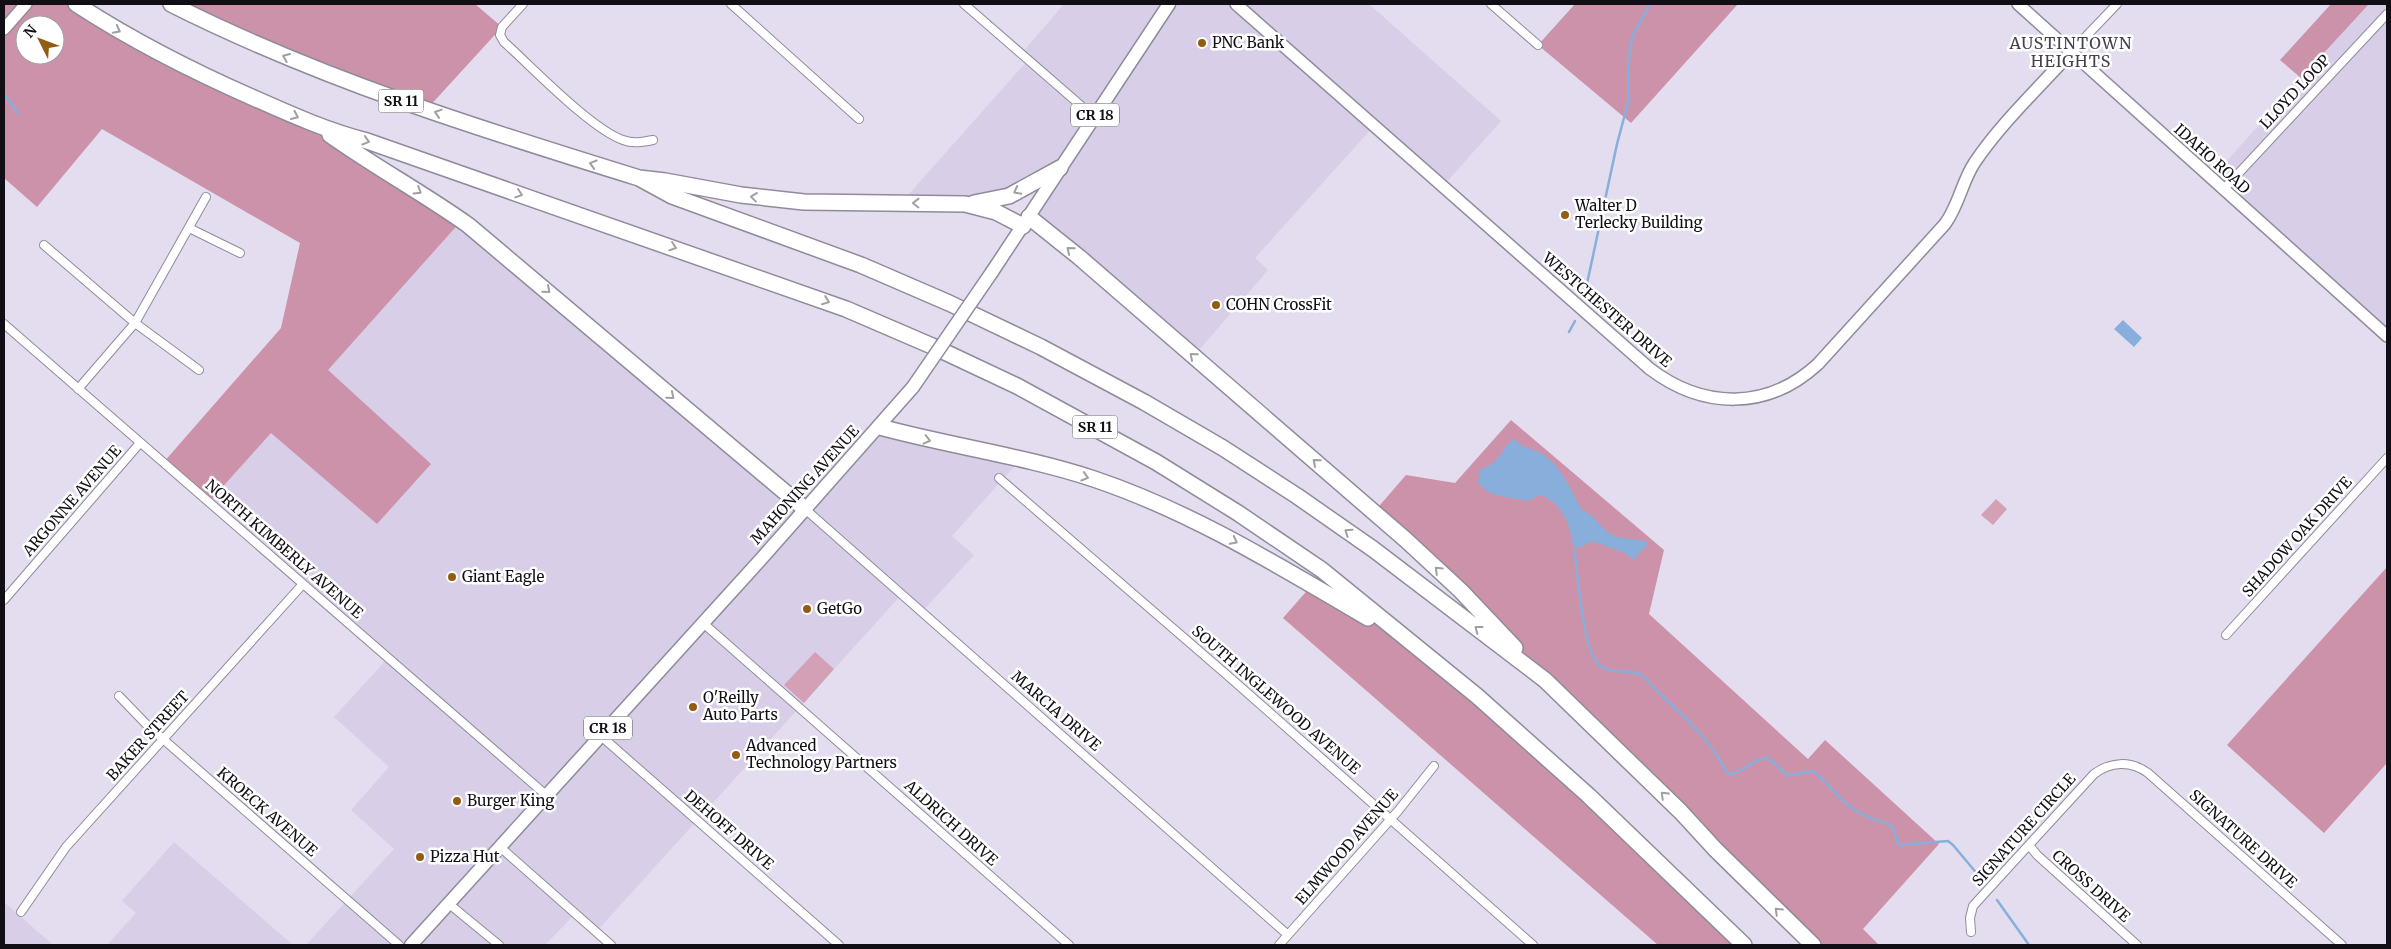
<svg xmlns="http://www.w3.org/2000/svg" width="2391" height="949" font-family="Merriweather,serif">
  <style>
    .built { fill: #d8cee8 }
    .green { fill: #d4a0b5 }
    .forest { fill: #cb92aa; fill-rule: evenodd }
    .water { fill: #88afdb }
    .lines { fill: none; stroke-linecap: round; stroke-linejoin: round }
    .stream { stroke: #88afdb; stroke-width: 2.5 }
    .street-casing { stroke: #908a9b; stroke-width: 10 }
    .secondary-casing { stroke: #908a9b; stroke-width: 14 }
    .primary-casing { stroke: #908a9b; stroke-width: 15 }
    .highway-casing { stroke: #908a9b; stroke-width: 18 }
    .street { stroke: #fff; stroke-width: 8 }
    .secondary { stroke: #fff; stroke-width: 11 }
    .primary { stroke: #fff; stroke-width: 12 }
    .highway { stroke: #fff; stroke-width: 15 }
    .primary-bridge-casing { stroke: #908a9b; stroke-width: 15; stroke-linecap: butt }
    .primary-bridge { stroke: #fff; stroke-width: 12 }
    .oneway { stroke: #a09fa1 }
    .poi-dot { fill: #935c14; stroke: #fff; stroke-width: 2 }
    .labels { text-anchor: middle; stroke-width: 5; stroke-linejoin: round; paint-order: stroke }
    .shield { fill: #fff; stroke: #58565b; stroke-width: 1 }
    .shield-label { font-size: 14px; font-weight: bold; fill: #110e15 }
    .poi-label { font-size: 15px; fill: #110e15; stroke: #fff; text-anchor: start }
    .street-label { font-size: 15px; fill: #110e15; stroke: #fff }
    .neighbourhood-label { font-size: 16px; letter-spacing: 1px; fill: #46404f; stroke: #fff }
  </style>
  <rect width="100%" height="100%" fill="#e3ddef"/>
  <path class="built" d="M 1064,4 L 1369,4 L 1501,121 L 1443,186 L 1374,126 L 1255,258 L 1268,270 L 1194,356 L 1029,217 L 1059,169 L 1009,196 L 901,203 L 1028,60 L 1021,54 Z
    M 2369,4 L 2387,4 L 2387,336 L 2211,178 Z
    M 462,220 L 805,509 L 880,427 L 1020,460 L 952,536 L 974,555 L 922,612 L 902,594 L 596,932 L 575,914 L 545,945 L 306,945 L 394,849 L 351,810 L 389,767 L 334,717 L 388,658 L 209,502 Z
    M 174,842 L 293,945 L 107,945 L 136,913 L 122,901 Z
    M 4,902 L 53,945 L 4,945 Z"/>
  <path class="green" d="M 1996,499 L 2007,509 L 1993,525 L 1981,515 Z
    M 815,652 L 834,669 L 804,703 L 784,685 Z"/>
  <path class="forest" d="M 4,4 L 76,4 L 319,126 L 462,220 L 328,370 L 431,464 L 377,524 L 271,433 L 209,502 L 163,463 L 281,328 L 300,243 L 102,129 L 37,207 L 4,178 ZM 25,25 L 55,25 L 55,55 L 25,55 Z
    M 171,4 L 475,4 L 502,27 L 427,109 Z
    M 1575,4 L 1738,4 L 1631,123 L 1538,45 Z
    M 2331,4 L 2369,4 L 2301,78 L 2280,60 Z
    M 1511,420 L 1664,550 L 1649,614 L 1808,759 L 1825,740 L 1939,844 L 1863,929 L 1879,945 L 1813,945 L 1374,512 L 1406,475 L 1455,483 Z
    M 2387,567 L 2387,763 L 2324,833 L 2227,745 Z
    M 1312,585 L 1406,639 L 1744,945 L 1658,945 L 1283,618 Z"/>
  <path class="water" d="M 2123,320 L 2142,338 L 2134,347 L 2114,329 Z
    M 1514,439 C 1524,450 1533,448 1544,455 C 1562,467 1572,493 1582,510 C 1592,513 1602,529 1612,535 C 1623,540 1636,538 1647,542 L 1646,548 L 1641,550 L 1634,560 L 1623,552 L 1592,541 L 1578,548 L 1572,542 C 1571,524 1559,500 1540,495 L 1527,501 L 1500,496 L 1488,492 L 1478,483 L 1480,470 C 1486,467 1493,464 1498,458 C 1504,451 1505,445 1514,439 Z"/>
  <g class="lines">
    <path class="stream" d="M 4,94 L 19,114
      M 1585,293 L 1617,144 L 1629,99 L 1628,64 L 1632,37 L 1650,4
      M 1569,332 L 1575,321
      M 1574,546 C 1577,569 1583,652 1599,665 C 1611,675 1627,669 1640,674 C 1646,677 1652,686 1656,690 C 1683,715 1711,741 1728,774 C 1743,775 1752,758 1768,758 L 1788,776 L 1812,771 C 1827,781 1837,797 1852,808 C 1864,817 1878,821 1891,825 L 1899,845 L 1948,841 L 1953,845 L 1979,876
      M 1997,900 L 2029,945"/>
    <defs>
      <path id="street" d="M 523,4 L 502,27 L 500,35 L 504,42 C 532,67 591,129 623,140 C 633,144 643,142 653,140
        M 731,4 L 859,119
        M 964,4 L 1094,117
        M 1491,4 L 1538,45
        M 2071,52 L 2117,4
        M 2223,190 L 2387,14
        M 189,228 L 240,253
        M 44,245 L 135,323 L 199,370
        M 4,324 L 546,795
        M 78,389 L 135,323 L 206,197
        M 999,478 L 1227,675 L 1533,945
        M 805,509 L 1288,935
        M 4,600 L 140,443
        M 703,623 L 1069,945
        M 2226,635 L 2387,458
        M 119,696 L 148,726 L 399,945
        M 601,736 L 839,945
        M 2029,845 L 2037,855 L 2137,945
        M 500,847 L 611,945
        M 448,903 L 499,945
        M 21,912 L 66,847 L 303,584
        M 1971,932 L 1970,918 L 1973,906 L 2094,774 C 2110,762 2130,760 2148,773 L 2342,945
        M 1279,945 L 1398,811 L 1434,766"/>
      <path id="secondary" d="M 1236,4 L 1650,369 C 1703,409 1767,411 1818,364 L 1945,224 C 1959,205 1962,181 1975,162 C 2002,122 2039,88 2071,52
        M 2018,4 L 2387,336
        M 4,29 L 26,4"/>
      <path id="primary" d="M 992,272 L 1169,4
        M 411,945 L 762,558 L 913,387"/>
      <path id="highway" d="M 76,4 C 133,41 194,72 256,99 C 292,115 328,131 367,141 L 846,309 L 932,346 L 1017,386 L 1156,462 L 1238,513 L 1322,570 L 1477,696 L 1589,796 L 1744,945
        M 171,4 C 320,79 480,129 639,178 L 665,181 L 741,195 L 804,202 L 965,204 L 996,212 L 1023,226
        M 330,135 C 375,167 423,193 468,225 L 805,509
        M 639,178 L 672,196 L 861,265 L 949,303 L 1041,347 L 1144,402 L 1223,448 L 1297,496 L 1373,549 L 1545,680 L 1681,812 L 1715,849 L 1813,945
        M 974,203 L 1009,196 L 1060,168
        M 1029,217 L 1079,257 L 1406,540 L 1461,591 L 1515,648
        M 880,427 C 950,446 1024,456 1094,479 C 1192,512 1279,566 1368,618"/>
    </defs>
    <use href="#street" class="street-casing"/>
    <use href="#secondary" class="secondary-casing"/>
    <use href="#primary" class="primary-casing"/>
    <use href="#highway" class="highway-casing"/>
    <use href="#street" class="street"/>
    <use href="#secondary" class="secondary"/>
    <use href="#primary" class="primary"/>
    <use href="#highway" class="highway"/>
    <defs>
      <path id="primary-bridge" d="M 913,387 L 992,272"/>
    </defs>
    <use href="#primary-bridge" class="primary-bridge-casing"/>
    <use href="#primary-bridge" class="primary-bridge"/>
  </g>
  <defs><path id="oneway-chevron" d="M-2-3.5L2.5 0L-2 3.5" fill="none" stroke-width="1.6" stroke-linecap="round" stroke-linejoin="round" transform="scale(1.25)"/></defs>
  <g class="oneway">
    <use href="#oneway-chevron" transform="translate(117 30) rotate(28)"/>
    <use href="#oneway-chevron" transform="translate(286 57) rotate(-157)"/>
    <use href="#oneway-chevron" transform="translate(438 113) rotate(-162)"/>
    <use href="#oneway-chevron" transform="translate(295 116) rotate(24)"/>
    <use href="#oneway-chevron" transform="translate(366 141) rotate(17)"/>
    <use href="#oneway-chevron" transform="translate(593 164) rotate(-163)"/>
    <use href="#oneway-chevron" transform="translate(418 191) rotate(32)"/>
    <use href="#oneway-chevron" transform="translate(1017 191) rotate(153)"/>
    <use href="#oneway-chevron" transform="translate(519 194) rotate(19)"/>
    <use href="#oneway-chevron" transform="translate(754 197) rotate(-173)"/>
    <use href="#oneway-chevron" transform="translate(916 203) rotate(-179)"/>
    <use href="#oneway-chevron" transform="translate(673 247) rotate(19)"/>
    <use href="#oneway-chevron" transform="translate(1070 250) rotate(-140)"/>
    <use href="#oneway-chevron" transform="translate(547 290) rotate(41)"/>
    <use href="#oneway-chevron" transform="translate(826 301) rotate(21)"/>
    <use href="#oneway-chevron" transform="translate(1193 356) rotate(-139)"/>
    <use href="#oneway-chevron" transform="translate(671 396) rotate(40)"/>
    <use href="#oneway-chevron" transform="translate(927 440) rotate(14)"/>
    <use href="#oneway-chevron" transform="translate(1316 462) rotate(-139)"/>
    <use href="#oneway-chevron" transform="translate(1085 477) rotate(17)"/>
    <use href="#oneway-chevron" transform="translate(1348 532) rotate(-145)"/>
    <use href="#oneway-chevron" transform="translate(1234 541) rotate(27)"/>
    <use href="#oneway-chevron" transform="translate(1438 570) rotate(-137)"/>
    <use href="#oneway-chevron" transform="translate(1478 629) rotate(-143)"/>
    <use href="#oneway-chevron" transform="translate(1664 795) rotate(-136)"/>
    <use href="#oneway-chevron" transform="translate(1778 911) rotate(-136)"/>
  </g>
  <g class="poi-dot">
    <circle cx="1202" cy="43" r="5"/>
    <circle cx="1565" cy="215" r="5"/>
    <circle cx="1216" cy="305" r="5"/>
    <circle cx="452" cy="577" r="5"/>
    <circle cx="807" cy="609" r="5"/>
    <circle cx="693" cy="707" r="5"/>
    <circle cx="736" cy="755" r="5"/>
    <circle cx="457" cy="801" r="5"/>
    <circle cx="420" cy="857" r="5"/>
  </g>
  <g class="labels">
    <g class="shield">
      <rect x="378.5" y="89.5" width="45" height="23" rx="4"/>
      <rect x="1071" y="103.5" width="48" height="23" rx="4"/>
      <rect x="1072.5" y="415.5" width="45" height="23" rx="4"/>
      <rect x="584" y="716.5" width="48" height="23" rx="4"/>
    </g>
    <g class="shield-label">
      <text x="401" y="106">SR 11</text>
      <text x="1095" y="120">CR 18</text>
      <text x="1095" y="432">SR 11</text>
      <text x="608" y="733">CR 18</text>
    </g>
    <g class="poi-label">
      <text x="1212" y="48">PNC Bank</text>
      <text x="1575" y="211">Walter D<tspan x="1575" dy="17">Terlecky Building</tspan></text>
      <text x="1226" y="310">COHN CrossFit</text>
      <text x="462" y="582">Giant Eagle</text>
      <text x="817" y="614">GetGo</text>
      <text x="703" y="703">O'Reilly<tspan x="703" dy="17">Auto Parts</tspan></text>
      <text x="746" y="751">Advanced<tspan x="746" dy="17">Technology Partners</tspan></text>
      <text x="467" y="806">Burger King</text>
      <text x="430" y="862">Pizza Hut</text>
    </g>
    <g class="street-label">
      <text transform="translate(2295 92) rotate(-47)" y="5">LLOYD LOOP</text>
      <text transform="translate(2212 159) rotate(42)" y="5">IDAHO ROAD</text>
      <text transform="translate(1607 310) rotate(41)" y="5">WESTCHESTER DRIVE</text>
      <text transform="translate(805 485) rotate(-48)" y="5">MAHONING AVENUE</text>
      <text transform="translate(72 501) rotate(-49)" y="5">ARGONNE AVENUE</text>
      <text transform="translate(2297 537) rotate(-48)" y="5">SHADOW OAK DRIVE</text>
      <text transform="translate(284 549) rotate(41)" y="5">NORTH KIMBERLY AVENUE</text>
      <text transform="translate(1276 700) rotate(41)" y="5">SOUTH INGLEWOOD AVENUE</text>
      <text transform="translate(1056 711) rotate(41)" y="5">MARCIA DRIVE</text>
      <text transform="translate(148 736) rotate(-48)" y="5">BAKER STREET</text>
      <text transform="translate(267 812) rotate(41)" y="5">KROECK AVENUE</text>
      <text transform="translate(951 823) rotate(42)" y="5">ALDRICH DRIVE</text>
      <text transform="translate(729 830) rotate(41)" y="5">DEHOFF DRIVE</text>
      <text transform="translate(2024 830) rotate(-48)" y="5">SIGNATURE CIRCLE</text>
      <text transform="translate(2243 839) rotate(42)" y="5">SIGNATURE DRIVE</text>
      <text transform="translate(1347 847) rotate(-49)" y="5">ELMWOOD AVENUE</text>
      <text transform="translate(2091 886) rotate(42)" y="5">CROSS DRIVE</text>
    </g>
    <g class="neighbourhood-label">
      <text x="2071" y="49">AUSTINTOWN<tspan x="2071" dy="18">HEIGHTS</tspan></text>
    </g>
  </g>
  <rect width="2391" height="949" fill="none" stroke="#110e15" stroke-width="10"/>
  <g transform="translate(40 40) rotate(312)"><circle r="24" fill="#ffffff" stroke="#a09fa1"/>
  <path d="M0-4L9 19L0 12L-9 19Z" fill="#935c14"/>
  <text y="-8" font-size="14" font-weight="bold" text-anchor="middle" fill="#110e15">N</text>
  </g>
</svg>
